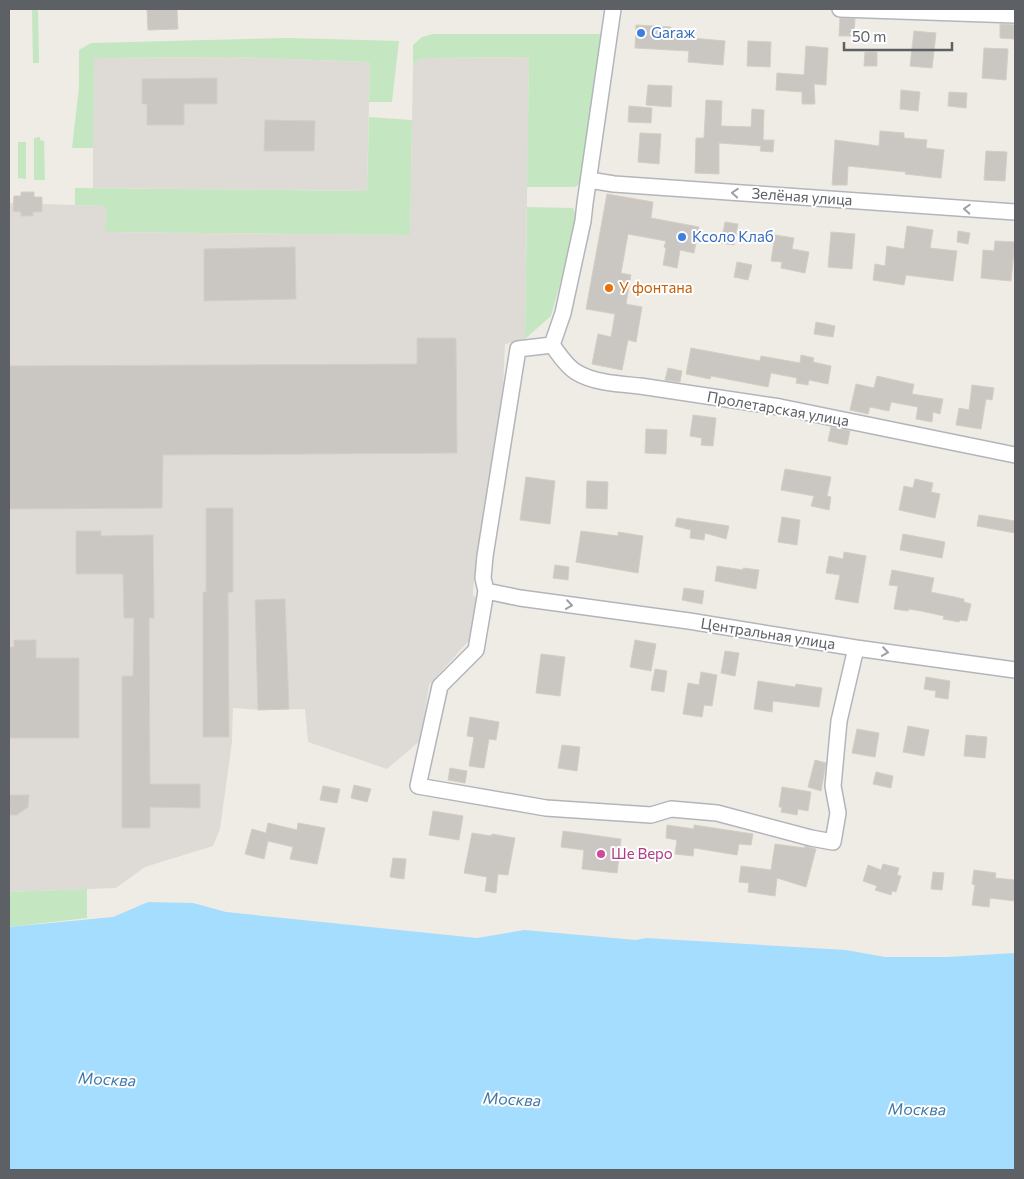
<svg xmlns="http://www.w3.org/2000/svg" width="1024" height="1179" font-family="Commissioner,sans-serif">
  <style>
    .industrial { fill: #dedbd7 }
    .green { fill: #c4e7c1 }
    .water { fill: #a5ddff }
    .building { fill: #cac7c2; stroke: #d4cec3 }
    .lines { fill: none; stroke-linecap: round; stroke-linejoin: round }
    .minor-casing { stroke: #b2b6ba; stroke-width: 18 }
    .minor { stroke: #fff; stroke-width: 15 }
    .oneway { stroke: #9ea0a3 }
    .shop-dot { fill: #3f7fe0; stroke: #fff; stroke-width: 2 }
    .food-dot { fill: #e8710a; stroke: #fff; stroke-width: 2 }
    .hotel-dot { fill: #d1479c; stroke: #fff; stroke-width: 2 }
    .labels { text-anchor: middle; stroke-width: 4; stroke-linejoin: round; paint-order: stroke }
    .shop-label { font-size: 15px; fill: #366cbe; stroke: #fff; text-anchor: start }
    .street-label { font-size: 15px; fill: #5d6165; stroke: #fff }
    .food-label { font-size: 15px; fill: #c56008; stroke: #fff; text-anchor: start }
    .hotel-label { font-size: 15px; fill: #b23c85; stroke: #fff; text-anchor: start }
    .water-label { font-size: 16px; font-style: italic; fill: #3e79a9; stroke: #fff }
  </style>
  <rect width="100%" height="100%" fill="#efece5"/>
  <path class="industrial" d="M 232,57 L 370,62 L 367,191 L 93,188 L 93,58 Z
    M 529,57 L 525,339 L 505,344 L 503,387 L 473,589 L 473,596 L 481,598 L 473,636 L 429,685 L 421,740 L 387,769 L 308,742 L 305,709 L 259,710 L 233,708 L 232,742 L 220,829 L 213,846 L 145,867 L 116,888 L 9,892 L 9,203 L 13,203 L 14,196 L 21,196 L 21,192 L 34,192 L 34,197 L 42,197 L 42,204 L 106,206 L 105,232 L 410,235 L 413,64 L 422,58 Z"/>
  <path class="green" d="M 32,9 L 38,9 L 39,63 L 33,63 Z
    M 433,34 L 607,34 L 582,182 L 575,187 L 527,187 L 529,57 L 422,58 L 413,64 L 413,45 L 422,37 Z
    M 288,38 L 399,41 L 392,102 L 369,102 L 370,62 L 232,57 L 94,58 L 93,148 L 72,148 L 79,87 L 79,50 L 91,43 Z
    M 369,117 L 412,120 L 410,235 L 105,232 L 106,206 L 75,205 L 75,188 L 367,191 Z
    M 40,137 L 40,140 L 44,141 L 45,180 L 34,180 L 34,138 Z
    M 18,142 L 26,142 L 26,179 L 18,178 Z
    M 527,207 L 573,208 L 578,219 L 551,316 L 525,339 Z
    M 87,889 L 87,918 L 9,927 L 9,892 Z"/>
  <path class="water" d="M 148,902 L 193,903 L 226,912 L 477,938 L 524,930 L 636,940 L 646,938 L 846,950 L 885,957 L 947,957 L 1015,953 L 1015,1170 L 9,1170 L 9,927 L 113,917 Z"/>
  <path class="building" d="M 147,9 L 177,9 L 178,29 L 148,30 Z
    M 840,18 L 855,19 L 854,36 L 839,36 Z
    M 1000,24 L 1015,25 L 1015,39 L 1000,38 Z
    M 636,25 L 671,27 L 671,36 L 725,41 L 723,65 L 688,62 L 689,51 L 635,48 Z
    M 914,31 L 936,33 L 932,68 L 910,66 Z
    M 748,41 L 771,42 L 770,67 L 747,66 Z
    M 806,46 L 828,48 L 826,85 L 814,84 L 815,104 L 802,104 L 802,92 L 776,90 L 777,73 L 804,75 Z
    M 984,48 L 1008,49 L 1006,80 L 982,78 Z
    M 865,52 L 877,52 L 877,66 L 864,66 Z
    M 217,78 L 217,104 L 184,104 L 184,125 L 147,125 L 147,104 L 142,104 L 142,79 Z
    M 648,85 L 672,86 L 671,107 L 646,105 Z
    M 901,90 L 920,92 L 918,111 L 900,109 Z
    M 949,92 L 967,93 L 966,108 L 948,106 Z
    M 706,100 L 722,101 L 721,126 L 751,127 L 752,109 L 764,110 L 763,140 L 774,140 L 773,152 L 760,151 L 761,146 L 719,143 L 719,174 L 695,173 L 696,138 L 704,138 Z
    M 629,106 L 652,108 L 651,123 L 628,122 Z
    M 265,120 L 315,121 L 314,151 L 264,151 Z
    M 880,131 L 904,133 L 904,138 L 927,140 L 926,148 L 944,150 L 941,178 L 905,174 L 906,172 L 848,166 L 847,185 L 832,185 L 835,140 L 879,146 Z
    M 640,133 L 661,134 L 659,164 L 638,162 Z
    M 986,151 L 1007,152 L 1005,181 L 984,180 Z
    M 21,192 L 34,192 L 34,197 L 42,197 L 42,212 L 33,212 L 33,216 L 21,216 L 21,212 L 13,211 L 14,196 L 21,196 Z
    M 607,194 L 653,202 L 651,218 L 699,227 L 694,253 L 680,250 L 677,268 L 663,265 L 666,248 L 664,247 L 666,241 L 628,234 L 621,273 L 631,275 L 626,304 L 642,307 L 636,342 L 628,340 L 622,370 L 592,364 L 598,334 L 611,337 L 615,314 L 586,309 Z
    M 725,222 L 738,224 L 734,245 L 721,243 Z
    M 907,226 L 933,230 L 930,248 L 957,251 L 953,281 L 906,275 L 904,285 L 873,280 L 875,264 L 885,266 L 887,246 L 904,249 Z
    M 958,231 L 970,233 L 968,244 L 957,242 Z
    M 831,232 L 855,234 L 852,269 L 828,267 Z
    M 775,235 L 794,238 L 792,249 L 809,252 L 805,273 L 781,268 L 782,262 L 771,261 Z
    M 995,241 L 1015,242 L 1011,281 L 981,278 L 983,250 L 994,251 Z
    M 295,247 L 296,299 L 204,301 L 204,249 Z
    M 737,262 L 752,265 L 748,280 L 734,277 Z
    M 816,322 L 835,326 L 833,337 L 814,334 Z
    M 417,338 L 456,338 L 457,453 L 163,455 L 162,508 L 9,509 L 9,366 L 417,364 Z
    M 691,348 L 760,361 L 761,356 L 800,363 L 801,355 L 814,358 L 813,362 L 831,366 L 828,384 L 809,380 L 808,385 L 796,383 L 797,378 L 771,373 L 768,387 L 711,376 L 710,379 L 686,374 Z
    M 668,368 L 682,371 L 680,382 L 665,380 Z
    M 877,376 L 912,384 L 914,384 L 912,394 L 943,399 L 940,414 L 933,412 L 932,422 L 916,419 L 918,407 L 891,402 L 889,411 L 870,407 L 868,414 L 850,410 L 856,384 L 874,388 Z
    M 972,385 L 994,388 L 992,400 L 986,399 L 981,429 L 956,425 L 959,408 L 969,410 Z
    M 693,415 L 716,418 L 713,446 L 701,445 L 702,438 L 690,436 Z
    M 831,427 L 850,431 L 847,445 L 828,441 Z
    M 646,429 L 667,430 L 666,454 L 645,453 Z
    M 785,469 L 831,477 L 827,496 L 831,497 L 829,510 L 811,506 L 814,496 L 781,490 Z
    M 526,477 L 555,481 L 550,524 L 520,520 Z
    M 915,479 L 933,483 L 931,492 L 940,494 L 935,518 L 899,510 L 904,486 L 913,488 Z
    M 587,481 L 608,482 L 607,509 L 586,508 Z
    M 206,508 L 233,508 L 233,592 L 228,592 L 229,737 L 203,737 L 203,592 L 206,592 Z
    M 979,515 L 1015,521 L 1015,533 L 977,526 Z
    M 782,517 L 800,520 L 797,545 L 778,542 Z
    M 677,518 L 729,526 L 726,539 L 705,533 L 704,540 L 690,538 L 691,530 L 675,526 Z
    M 76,531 L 101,531 L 101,536 L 153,535 L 154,618 L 149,618 L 150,784 L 200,784 L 200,808 L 150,807 L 150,828 L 122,828 L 122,676 L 133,676 L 134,618 L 124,618 L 123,574 L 76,574 Z
    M 581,531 L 618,536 L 618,532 L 643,536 L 638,573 L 576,562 Z
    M 903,534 L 945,542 L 942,558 L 900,550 Z
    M 844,552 L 866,556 L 858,603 L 835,599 L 840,575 L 826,573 L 829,556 L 843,559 Z
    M 555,565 L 569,567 L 568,580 L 553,578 Z
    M 717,566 L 743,570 L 743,568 L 759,570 L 756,589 L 715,581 Z
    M 892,570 L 934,578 L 931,592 L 964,599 L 964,602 L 971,604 L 967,621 L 960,620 L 959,622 L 943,619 L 944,616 L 921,611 L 909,609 L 908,611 L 894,609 L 898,586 L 889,585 Z
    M 684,588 L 704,591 L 702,604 L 682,600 Z
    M 285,599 L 289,709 L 258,710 L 255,600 Z
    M 14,640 L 36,640 L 36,658 L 79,658 L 79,738 L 9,738 L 9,647 L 14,647 Z
    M 635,640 L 656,644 L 651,671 L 630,667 Z
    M 725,651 L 739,653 L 735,676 L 721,673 Z
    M 541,654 L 565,657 L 560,696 L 536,693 Z
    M 655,669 L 667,671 L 664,692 L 651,690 Z
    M 701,672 L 717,675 L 712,706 L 704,705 L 702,717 L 683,714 L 688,683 L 699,685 Z
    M 926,677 L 950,681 L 948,699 L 935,697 L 936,691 L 924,689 Z
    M 758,681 L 795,687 L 796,684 L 822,688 L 819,707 L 773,701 L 772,712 L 754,709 Z
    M 470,717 L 499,722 L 496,740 L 489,739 L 484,768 L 469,766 L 474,737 L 467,736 Z
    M 908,726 L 929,730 L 924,756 L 903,752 Z
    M 857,729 L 879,733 L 875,757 L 852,753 Z
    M 966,735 L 987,737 L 985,758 L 964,756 Z
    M 562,745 L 580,747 L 577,771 L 558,768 Z
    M 815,760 L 826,763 L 821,791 L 808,787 Z
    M 450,768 L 467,771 L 465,783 L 448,780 Z
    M 876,772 L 893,776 L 891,788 L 873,784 Z
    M 354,785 L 371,789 L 367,802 L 351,798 Z
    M 323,786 L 340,789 L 337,803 L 320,800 Z
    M 782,787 L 811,792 L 808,811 L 798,809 L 797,815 L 781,812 L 782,807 L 779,807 Z
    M 9,795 L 29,795 L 28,807 L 17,815 L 9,815 Z
    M 433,811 L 463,816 L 459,840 L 429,835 Z
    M 268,823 L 297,830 L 298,823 L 325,828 L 317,864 L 290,859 L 293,847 L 268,841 L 264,859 L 245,854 L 252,829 L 266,833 Z
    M 667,825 L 694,829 L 694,825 L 753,834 L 751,845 L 739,844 L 737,855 L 694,848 L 693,856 L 675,854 L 677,840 L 666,838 Z
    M 563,831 L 621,839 L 617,873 L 582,869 L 584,850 L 561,847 Z
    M 472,833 L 491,836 L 492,834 L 515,838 L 508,875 L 498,874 L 496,893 L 485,891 L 487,877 L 464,873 Z
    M 775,844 L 805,848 L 805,846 L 816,849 L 806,887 L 777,878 L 775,896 L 748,892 L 749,883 L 739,882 L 741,866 L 771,870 Z
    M 393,858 L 406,859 L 404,879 L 390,877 Z
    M 883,864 L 899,868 L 897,875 L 901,876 L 896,892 L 892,891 L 891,895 L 875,890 L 877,886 L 863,881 L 868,865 L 881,870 Z
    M 974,870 L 996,873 L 995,878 L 1015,880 L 1015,901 L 990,898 L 989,907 L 972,905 L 975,885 L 972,884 Z
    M 933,872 L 944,873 L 942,890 L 931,889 Z"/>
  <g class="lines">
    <defs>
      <path id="minor" d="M 840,9 L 1015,15
        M 589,180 L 614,184 L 1015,212
        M 552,345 L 518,349 L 485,556 L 483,578 L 486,591 L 520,598 L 689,621 L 856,648 L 1015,670
        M 552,345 C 559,354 566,366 576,372 C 594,383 619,384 640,386 L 780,407 L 1015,455
        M 552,345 L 563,313 L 583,221 L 585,203 L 613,9
        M 486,591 L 476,650 L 440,686 L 418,786 L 546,808 L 651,815 L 671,809 L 717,813 L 811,838 L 833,842 L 838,813 L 833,786 L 839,721 L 856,648"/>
    </defs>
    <use href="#minor" class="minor-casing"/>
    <use href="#minor" class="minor"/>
  </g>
  <defs><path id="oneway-chevron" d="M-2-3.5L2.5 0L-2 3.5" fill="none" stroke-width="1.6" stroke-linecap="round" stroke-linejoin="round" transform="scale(1.25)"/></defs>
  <g class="oneway">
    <use href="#oneway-chevron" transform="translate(735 193) rotate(-176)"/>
    <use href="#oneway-chevron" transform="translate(967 209) rotate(-177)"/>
    <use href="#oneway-chevron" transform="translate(569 605) rotate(8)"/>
    <use href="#oneway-chevron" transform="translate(885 652) rotate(8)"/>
  </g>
  <g class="shop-dot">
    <circle cx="641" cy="33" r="5"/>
    <circle cx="682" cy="237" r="5"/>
  </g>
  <circle class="food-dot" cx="609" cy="288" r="5"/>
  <circle class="hotel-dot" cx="601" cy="854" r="5"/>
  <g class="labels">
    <g class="shop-label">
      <text x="651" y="38">Garaж</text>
      <text x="692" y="242">Ксоло Клаб</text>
    </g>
    <g class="street-label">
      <text transform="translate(802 197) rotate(4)" y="5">Зелёная улица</text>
      <text transform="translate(778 409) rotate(10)" y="5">Пролетарская улица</text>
      <text transform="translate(768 634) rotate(9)" y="5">Центральная улица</text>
    </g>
    <g class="food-label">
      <text x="619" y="293">У фонтана</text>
    </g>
    <g class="hotel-label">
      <text x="611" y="859">Ше Веро</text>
    </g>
    <g class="water-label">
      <text transform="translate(107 1079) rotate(3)" y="6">Москва</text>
      <text transform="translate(512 1099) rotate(3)" y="6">Москва</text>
      <text transform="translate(917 1109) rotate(1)" y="6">Москва</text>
    </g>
  </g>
  <rect width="1024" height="1179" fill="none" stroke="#5d6165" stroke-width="20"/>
  <path d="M844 42v8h108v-8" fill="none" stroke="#5d6165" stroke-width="2.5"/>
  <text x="852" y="42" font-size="15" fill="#5d6165" stroke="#ffffff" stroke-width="4" paint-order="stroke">50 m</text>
</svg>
